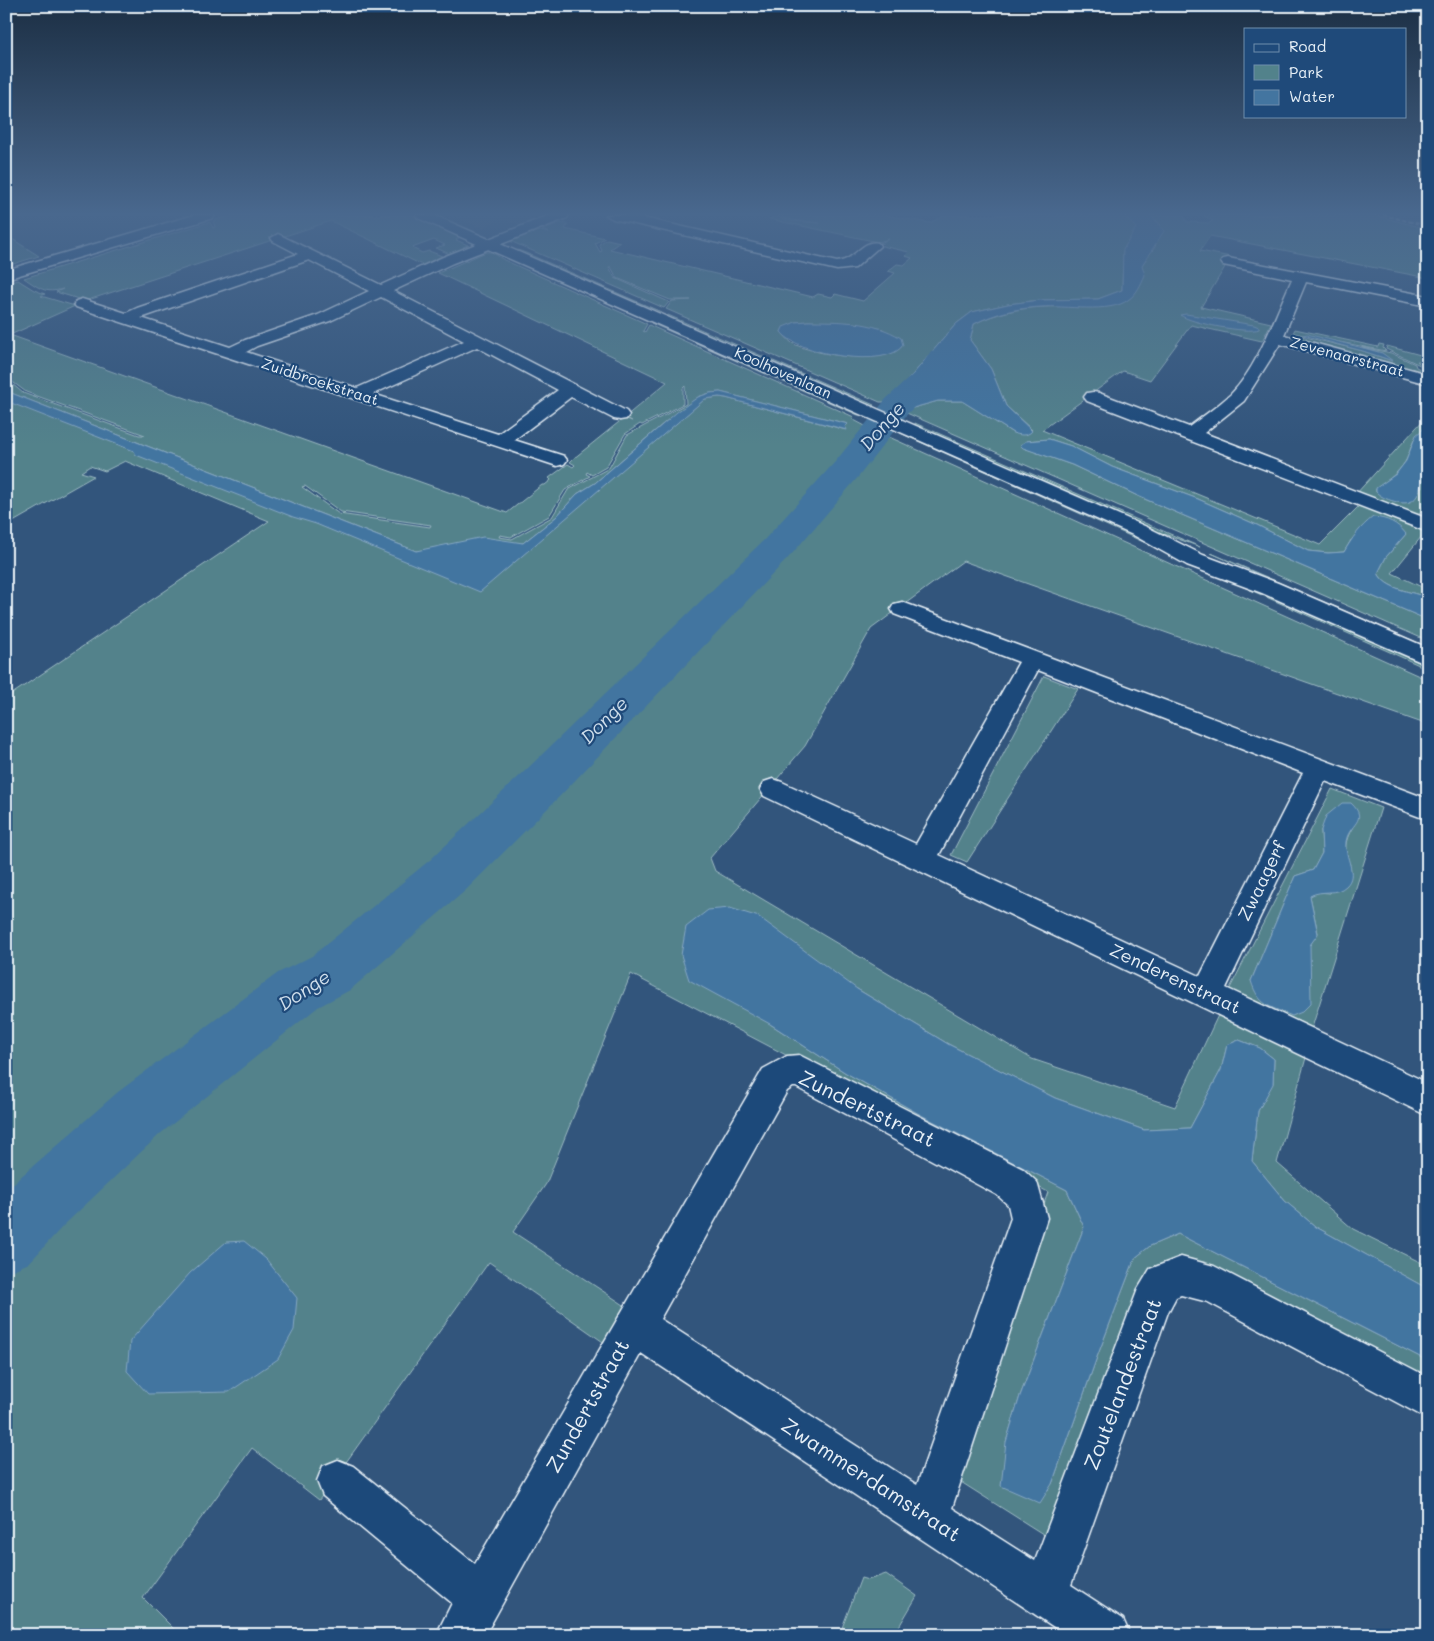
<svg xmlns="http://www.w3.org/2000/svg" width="1434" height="1641" font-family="Mali,sans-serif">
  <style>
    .built { fill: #405d7d }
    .green { fill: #52828b; stroke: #9dbac2; fill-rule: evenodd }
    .water { fill: #4375a0; stroke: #85a7c3 }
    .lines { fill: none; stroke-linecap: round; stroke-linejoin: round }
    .river { fill: #4375a0; fill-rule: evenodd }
    .minor-casing { stroke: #e8f1f8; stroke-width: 3 }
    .tertiary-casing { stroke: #e8f1f8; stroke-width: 3 }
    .minor { fill: #1f4a7a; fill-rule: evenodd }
    .tertiary { fill: #1f4a7a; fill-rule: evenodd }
    .rail { stroke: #e8f1f8; stroke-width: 2; stroke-dasharray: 4.5 2; stroke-linecap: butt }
    .labels { text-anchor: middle; stroke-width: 4.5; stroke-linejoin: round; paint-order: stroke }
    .far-street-label { font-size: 15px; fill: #e8f1f8; stroke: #1f4a7a }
    .street-label { font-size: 18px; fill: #e8f1f8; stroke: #1f4a7a }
    .water-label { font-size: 19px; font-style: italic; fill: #cfdeeb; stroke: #1f4a7a }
    .near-street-label { font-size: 21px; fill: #e8f1f8; stroke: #1f4a7a }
  </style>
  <rect width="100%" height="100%" fill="#32557c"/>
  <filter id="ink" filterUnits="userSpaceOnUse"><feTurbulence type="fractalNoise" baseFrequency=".02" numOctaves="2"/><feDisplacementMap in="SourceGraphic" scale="10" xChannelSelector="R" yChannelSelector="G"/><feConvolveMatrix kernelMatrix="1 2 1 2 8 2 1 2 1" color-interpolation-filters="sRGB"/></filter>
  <g filter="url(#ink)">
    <path class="built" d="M 451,215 L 540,215 L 523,225 L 499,219 L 482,228 Z
      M 1374,215 L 1407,215 L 1428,220 L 1428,230 Z"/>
    <path class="green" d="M 233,215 L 415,215 L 460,237 L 456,240 L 468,245 L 463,247 L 466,249 L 452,255 L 436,248 L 445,245 L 434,240 L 412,248 L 422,253 L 429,251 L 442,256 L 422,265 L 331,221 L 85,301 L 56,292 L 63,289 C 45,294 39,288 24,278 L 210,222 L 213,228 L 215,227 L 213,221 Z
      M 778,215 L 884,215 L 930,223 L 945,215 L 1124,215 L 1136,228 L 1123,250 L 1122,290 L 1098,299 L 1040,300 L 1008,304 L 972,312 L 956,324 L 889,402 L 880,402 L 666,309 L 672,301 L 691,300 L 670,300 L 617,278 L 611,267 L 609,267 L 615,278 L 669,302 L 664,308 L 510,241 L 540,231 L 549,233 L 542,230 L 560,223 L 568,224 L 565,229 L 605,238 L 595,243 L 600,252 L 602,251 L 599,244 L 607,239 L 620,242 L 610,249 L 813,297 L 818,294 L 832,297 L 835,294 L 863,301 L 895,273 L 888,271 L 897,264 L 904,265 L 912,258 L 905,256 L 909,252 L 882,246 L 884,244 L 880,243 L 889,239 L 878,242 L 769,219 L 776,216 L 791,221 L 820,223 L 792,220 ZM 808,321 L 853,323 L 883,329 L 903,345 C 889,367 813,355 792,343 C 788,340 785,336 781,332 L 783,328 L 796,322 Z
      M 1151,215 L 1185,215 L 1184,217 L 1187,222 L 1209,223 L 1213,221 L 1203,215 L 1373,215 L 1428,229 L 1428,278 L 1210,236 L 1200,251 L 1231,257 L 1201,307 L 1271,323 L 1262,341 L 1191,325 L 1150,380 L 1123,371 L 1042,430 L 1320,545 L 1360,505 L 1426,531 L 1392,573 L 1428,590 L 1428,598 C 1412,591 1386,590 1378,573 L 1386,557 L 1406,534 L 1351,540 L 1344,552 L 1328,553 L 1308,551 L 1257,525 L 1198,499 L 1112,467 L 1071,446 L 1049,439 L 1026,441 L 1024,448 L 1072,465 L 1140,497 L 1428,620 L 1428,641 L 902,411 L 938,401 L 962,401 L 1013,433 L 1032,430 L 1006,406 L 991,369 L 970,340 L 974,324 C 1019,301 1064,308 1112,306 L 1155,247 L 1161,225 Z
      M 6,235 L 39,256 L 10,265 L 6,262 Z
      M 518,250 L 526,253 L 661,312 L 516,251 Z
      M 486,252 L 492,252 L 504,260 L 647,324 L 643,331 L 645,332 L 649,325 L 651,326 L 854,417 L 852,419 L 867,427 L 1428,680 L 1428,725 L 963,561 L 871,629 L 805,746 L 710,858 L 715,871 L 1032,1059 L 1175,1107 L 1220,1011 L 1307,1054 L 1277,1163 L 1353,1229 L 1428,1266 L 1428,1289 L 1316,1227 L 1285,1201 L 1252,1161 L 1258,1111 L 1273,1083 L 1274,1059 L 1260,1048 L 1239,1040 L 1227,1045 L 1221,1070 L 1190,1128 L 1144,1130 L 1055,1098 L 948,1044 L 857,989 L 770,1024 L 846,1073 L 921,1115 L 1067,1190 L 1084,1227 L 1020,1396 L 1006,1442 L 1052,1484 L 1097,1357 L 1135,1258 L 1150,1246 L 1178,1234 L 1428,1361 L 1428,1385 L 1190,1260 L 1046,1536 L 953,1477 L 1048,1192 L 631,974 L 546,1184 L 513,1232 L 627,1307 L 606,1344 L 489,1262 L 319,1500 L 252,1448 L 143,1598 L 180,1635 L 6,1635 L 6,698 L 269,521 L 125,461 L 105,471 L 90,466 L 81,472 L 94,476 L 6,526 L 6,398 L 478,589 L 705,399 L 719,397 L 726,398 L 846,430 L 845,426 L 848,424 L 720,392 L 710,393 L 698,397 L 664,423 L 595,483 L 577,494 L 556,517 L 523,543 L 416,551 L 6,391 L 6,379 L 23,393 L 139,435 L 145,435 L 26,392 L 6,377 L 6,283 L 18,280 L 34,290 L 45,294 L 41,296 L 75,306 L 10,335 L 507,513 L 542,485 L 545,485 L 551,480 L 549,478 L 568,464 L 573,467 L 575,465 L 570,462 L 573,459 L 624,418 L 632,421 L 625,417 L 667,382 L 438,273 ZM 685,386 L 686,404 L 627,435 L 609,468 L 568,490 L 552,517 L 512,539 L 499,537 L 500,535 L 511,537 L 549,516 L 565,490 L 590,476 L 586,474 L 587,472 L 592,475 L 606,467 L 625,434 L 640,424 L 642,425 L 683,404 L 683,388 ZM 305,486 L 341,512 L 431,525 L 430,527 L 339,514 L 302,487 Z
      M 667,316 L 668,315 L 874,405 L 872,407 Z
      M 651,323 L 675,331 L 863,415 L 858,415 Z
      M 1295,329 L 1378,347 L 1379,344 L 1384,345 L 1383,348 L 1386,351 L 1293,333 Z
      M 1293,334 L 1363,351 L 1392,361 L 1382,353 L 1362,347 L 1391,353 L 1415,364 L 1416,367 L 1428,373 L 1428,376 L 1290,339 Z
      M 1387,346 L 1428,357 L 1428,362 L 1417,361 L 1422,366 L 1386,349 Z
      M 1426,417 L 1428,417 L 1428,428 C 1412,432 1412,450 1405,462 C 1398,473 1387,481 1376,489 L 1376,492 L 1422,488 L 1423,459 L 1428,436 C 1428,461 1434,499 1416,518 L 1355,495 Z
      M 915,423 L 917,424 L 1200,547 L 1159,532 L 915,426 Z
      M 902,432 L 1152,543 L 1186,561 L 900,433 Z
      M 1211,553 L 1428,647 L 1428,650 Z
      M 1210,572 L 1236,581 L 1428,666 L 1428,669 Z
      M 1044,676 L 1078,689 L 967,862 L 951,855 Z
      M 1332,789 L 1381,808 L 1310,1034 L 1227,994 ZM 1356,822 C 1346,837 1342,848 1350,865 L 1330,893 L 1317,892 L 1310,896 L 1318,933 L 1310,945 L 1251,981 L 1295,876 L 1313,870 L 1322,853 L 1321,830 Z
      M 886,1574 L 917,1596 L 894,1635 L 840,1633 L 861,1578 L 868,1580 Z"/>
    <path class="water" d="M 1124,215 L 1151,215 L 1164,231 L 1142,265 L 1145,275 C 1141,284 1137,294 1128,300 C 1110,314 1064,305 1041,307 C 1017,308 995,313 974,324 L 970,340 L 991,369 L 1006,406 L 1032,431 C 1027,437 1019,435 1013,433 L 962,401 L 938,401 L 902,411 L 889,402 L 956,324 L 972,312 L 1008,304 L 1040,300 L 1098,299 L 1122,290 L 1123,250 L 1136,228 Z
      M 1186,314 L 1254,325 L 1259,327 L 1259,329 C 1248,334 1190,323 1180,315 Z
      M 808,321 C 839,321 874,321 901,338 L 903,345 C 888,370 797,354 781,332 L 783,327 L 796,322 Z
      M 1307,334 L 1371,350 L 1382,353 L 1393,361 L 1363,351 L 1303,335 Z
      M 6,391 L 416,551 L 483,537 L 523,543 L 556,517 L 577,494 L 595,483 L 677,412 L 698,397 L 710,393 L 720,392 L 848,424 L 845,426 L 847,430 L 726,398 L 719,397 L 705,399 L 480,592 L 316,524 L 293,517 L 136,455 L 134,451 L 6,401 Z
      M 1426,427 L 1428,428 C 1428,439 1423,449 1423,460 C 1421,476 1425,509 1397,502 C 1389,500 1382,498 1376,492 L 1376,488 L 1396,474 L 1406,461 L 1416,435 Z
      M 1049,439 L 1071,446 L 1112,467 L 1198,499 L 1257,525 L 1308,551 L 1328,553 L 1344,552 C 1352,538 1360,527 1373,517 C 1387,518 1398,523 1406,534 L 1386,557 L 1378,573 C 1386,590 1412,591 1428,598 L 1428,620 L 1140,497 L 1072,465 L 1023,448 L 1020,445 L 1026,441 Z
      M 1342,803 L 1351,803 C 1370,821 1348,824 1346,842 C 1344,857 1359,874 1346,886 C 1336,896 1322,889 1310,896 L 1318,934 L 1310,945 L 1311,1003 L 1302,1012 L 1292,1016 C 1269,1006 1259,1006 1251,981 L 1295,876 L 1313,870 L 1322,853 L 1321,830 L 1326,816 Z
      M 730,908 L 759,917 L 857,989 L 948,1044 L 1055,1098 L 1144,1130 L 1190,1128 L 1221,1070 L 1227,1045 L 1239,1040 L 1260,1048 L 1274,1059 L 1273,1084 L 1258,1111 L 1252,1161 L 1285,1201 L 1316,1227 L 1428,1289 L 1428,1361 L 1178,1234 L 1150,1246 L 1135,1258 L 1097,1357 L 1052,1484 L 1040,1503 L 1001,1486 L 1006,1442 L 1020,1396 L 1084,1227 L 1067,1190 L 921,1115 L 846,1073 L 770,1024 L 689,980 L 681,955 L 686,927 L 708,910 Z
      M 244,1241 L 266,1259 L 297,1298 L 294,1330 L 278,1359 L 229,1392 L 148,1394 L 127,1371 L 130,1341 L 190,1273 L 226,1242 Z"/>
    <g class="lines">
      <path class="river" d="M 942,348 L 953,351 L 957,357 L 941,381 L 908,413 L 859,476 L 791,555 L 560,796 L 466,890 L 350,990 L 318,1007 L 160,1134 L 63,1226 L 29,1263 L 6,1273 L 6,1192 L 17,1180 L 118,1092 L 278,973 L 312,956 L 430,860 L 526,770 L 765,539 L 835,462 L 886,399 L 919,369 L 931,351 Z"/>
      <defs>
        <path id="minor" d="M 194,215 L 215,215 L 213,218 L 6,279 L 6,270 Z
          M 550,215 L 569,215 L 567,218 L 453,263 L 393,291 L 626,411 L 629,415 L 626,419 L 620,420 L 614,419 L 571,397 L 514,440 L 564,456 L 567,460 L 564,464 L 557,466 L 121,322 L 76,307 L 74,304 L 76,301 L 82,299 L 126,313 L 137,308 L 298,254 L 273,241 L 271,238 L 278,234 L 381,285 L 443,257 ZM 309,260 L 369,291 L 318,315 L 245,340 L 230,347 L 141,318 ZM 381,297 L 464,341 L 357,388 L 246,352 L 257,346 L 330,321 ZM 477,347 L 558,390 L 498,434 L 373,394 Z
          M 606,215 L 631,215 L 837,262 C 856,260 862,239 878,243 L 880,246 L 855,268 L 837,270 L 613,219 Z
          M 1228,258 L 1428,296 L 1428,306 L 1306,282 L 1284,335 L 1428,374 L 1428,384 L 1280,344 L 1244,401 L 1204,433 L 1428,519 L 1428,532 L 1087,401 L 1084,397 L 1087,393 L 1093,392 L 1099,393 L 1189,427 C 1203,416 1218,406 1231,394 C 1258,367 1276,314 1292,279 L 1223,265 L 1221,262 L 1223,259 Z
          M 902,602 L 1428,799 L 1428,820 L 1325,781 L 1226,988 L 1428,1083 L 1428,1116 L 764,796 L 760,789 L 764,782 L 773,779 L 782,782 L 916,844 L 1019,662 L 894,614 L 891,609 L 894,604 ZM 1038,670 L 1303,773 L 1200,976 L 939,855 Z
          M 799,1055 L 1023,1169 L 1037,1182 L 1047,1218 L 952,1508 L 1035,1561 L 1138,1289 L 1150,1269 L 1181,1257 L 1214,1266 L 1428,1377 L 1428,1419 L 1208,1302 L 1181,1295 L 1176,1297 L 1168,1312 L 1071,1585 L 1123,1619 L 1130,1635 L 1066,1635 L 641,1353 L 485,1635 L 436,1635 L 452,1603 L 323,1496 L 317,1481 L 323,1466 L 338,1460 L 353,1466 L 475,1564 L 763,1069 L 787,1056 ZM 793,1087 L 796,1087 L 997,1195 L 1008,1205 L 1011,1218 L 917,1485 L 660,1319 L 787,1091 Z"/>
        <path id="tertiary" d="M 416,215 L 434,215 L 1149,528 L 1203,555 L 1278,583 L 1428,648 L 1428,665 L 1262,593 L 1187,565 L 1135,536 L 418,218 Z"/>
      </defs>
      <use href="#minor" class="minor-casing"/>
      <use href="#tertiary" class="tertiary-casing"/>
      <use href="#minor" class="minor"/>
      <use href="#tertiary" class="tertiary"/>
      <path class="rail" d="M 1383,215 L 1428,226"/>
    </g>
  </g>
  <linearGradient id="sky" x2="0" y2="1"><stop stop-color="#1c2f44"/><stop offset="0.48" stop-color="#49688e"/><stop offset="1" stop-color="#49688e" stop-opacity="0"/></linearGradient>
  <rect width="1434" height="445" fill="url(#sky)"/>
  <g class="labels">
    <g class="far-street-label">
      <text transform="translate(1347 357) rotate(15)" y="5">Zevenaarstraat</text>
      <text transform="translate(783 373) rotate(24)" y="5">Koolhovenlaan</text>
      <text transform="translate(320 382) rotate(18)" y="5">Zuidbroekstraat</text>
    </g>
    <g class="street-label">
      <text transform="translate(1262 881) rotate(-64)" y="6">Zwaagerf</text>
      <text transform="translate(1175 979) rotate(25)" y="6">Zenderenstraat</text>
    </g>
    <g class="water-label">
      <text transform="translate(882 426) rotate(-49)" y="7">Donge</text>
      <text transform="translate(604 720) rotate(-45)" y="7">Donge</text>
      <text transform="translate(304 990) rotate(-33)" y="7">Donge</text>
    </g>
    <g class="near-street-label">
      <text transform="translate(867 1109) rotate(26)" y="7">Zundertstraat</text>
      <text transform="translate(1123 1384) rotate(-69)" y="7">Zoutelandestraat</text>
      <text transform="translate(588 1406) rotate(-61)" y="7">Zundertstraat</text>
      <text transform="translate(871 1480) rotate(33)" y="7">Zwammerdamstraat</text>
    </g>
  </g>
  <rect width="1434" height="1641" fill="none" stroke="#1f4a7a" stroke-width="25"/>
  <rect x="12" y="12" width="1409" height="1616" fill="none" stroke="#e8f1f8" stroke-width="2" filter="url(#ink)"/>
  <rect x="1244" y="28" width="162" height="90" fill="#1f4a7a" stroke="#6f8dac"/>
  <rect x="1254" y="44" width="25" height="8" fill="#1f4a7a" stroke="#6f8dac"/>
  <text x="1289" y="52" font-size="15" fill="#e8f1f8">Road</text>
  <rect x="1254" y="65" width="25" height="15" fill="#52828b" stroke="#6f8dac"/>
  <text x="1289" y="78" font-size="15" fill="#e8f1f8">Park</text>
  <rect x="1254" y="90" width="25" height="15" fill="#4375a0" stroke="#6f8dac"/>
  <text x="1289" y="102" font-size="15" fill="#e8f1f8">Water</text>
</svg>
